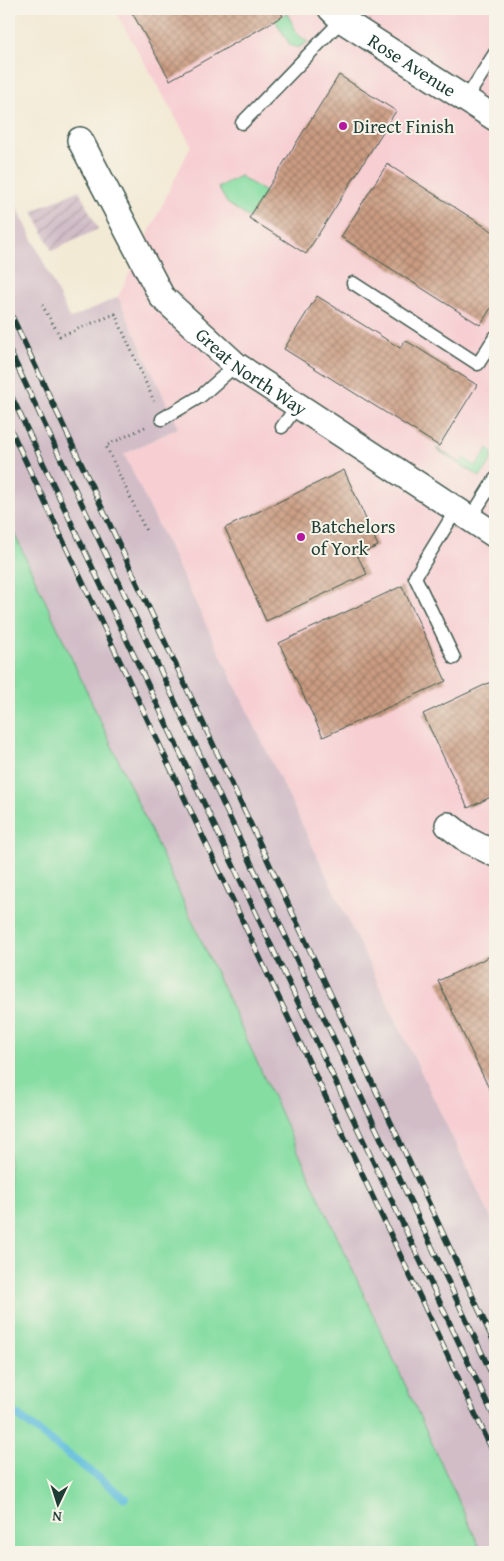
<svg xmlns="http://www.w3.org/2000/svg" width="504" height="1561" font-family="'Gentium Book Plus',serif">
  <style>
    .built { fill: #f7cfd3 }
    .industrial { fill: url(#industrial-furrows) }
    .railway { fill: #d2bdc7 }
    .grass { fill: #85dda2; stroke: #528d6b }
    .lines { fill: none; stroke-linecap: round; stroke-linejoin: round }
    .stream { stroke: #5fbedd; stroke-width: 8 }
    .building { fill: url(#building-cross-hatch) }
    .lane-casing { stroke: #3f574c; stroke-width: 15 }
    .street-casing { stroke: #3f574c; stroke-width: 28 }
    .path { stroke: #3f574c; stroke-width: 3; stroke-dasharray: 1 4; stroke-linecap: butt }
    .lane { stroke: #fff; stroke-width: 12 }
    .street { stroke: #fff; stroke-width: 25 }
    .rail-casing { stroke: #1f3d34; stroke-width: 5.5 }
    .rail { stroke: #f7f3e8; stroke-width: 4; stroke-dasharray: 11; stroke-linecap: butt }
    .poi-dot { fill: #b5179e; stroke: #f7f3e8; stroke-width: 2 }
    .labels { text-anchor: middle; stroke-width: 4; stroke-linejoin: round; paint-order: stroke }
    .street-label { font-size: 19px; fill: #1f3d34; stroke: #f7f3e8 }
    .poi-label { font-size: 19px; fill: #1f3d34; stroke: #f7f3e8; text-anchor: start }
  </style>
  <defs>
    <pattern id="industrial-furrows" width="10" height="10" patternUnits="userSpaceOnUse" patternTransform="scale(1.25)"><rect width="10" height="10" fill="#d2bdc7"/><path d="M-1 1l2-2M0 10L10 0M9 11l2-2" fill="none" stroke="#aa9ba2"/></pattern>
    <pattern id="building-cross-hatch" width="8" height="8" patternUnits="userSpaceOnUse" patternTransform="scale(1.25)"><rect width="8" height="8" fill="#cb9c82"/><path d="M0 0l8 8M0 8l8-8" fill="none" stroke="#a4806b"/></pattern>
  </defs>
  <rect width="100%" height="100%" fill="#f7f3e8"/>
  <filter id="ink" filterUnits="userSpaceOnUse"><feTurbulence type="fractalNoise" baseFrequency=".02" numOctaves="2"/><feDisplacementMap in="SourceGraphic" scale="10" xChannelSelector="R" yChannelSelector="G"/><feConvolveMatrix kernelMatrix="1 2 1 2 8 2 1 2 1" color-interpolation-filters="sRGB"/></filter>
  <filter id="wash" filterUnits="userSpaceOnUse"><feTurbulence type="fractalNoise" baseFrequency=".0096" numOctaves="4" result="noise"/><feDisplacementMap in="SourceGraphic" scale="20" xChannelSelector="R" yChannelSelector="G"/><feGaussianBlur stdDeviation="1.12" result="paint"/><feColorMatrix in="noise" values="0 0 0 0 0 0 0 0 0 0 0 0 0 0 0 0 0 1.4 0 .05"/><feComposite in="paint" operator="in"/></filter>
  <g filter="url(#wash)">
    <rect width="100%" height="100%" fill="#f3ead5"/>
    <path class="built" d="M 114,9 L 495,9 L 495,1226 L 124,454 L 178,428 L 118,297 L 191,145 Z"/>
    <path class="industrial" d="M 79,190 L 98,229 L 52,251 L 33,211 Z"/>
    <path class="railway" d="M 9,189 L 70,319 L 118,297 L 178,428 L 124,454 L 495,1226 L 495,1552 L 482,1552 L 9,522 Z"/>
    <path class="grass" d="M 287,13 L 298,35 L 308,42 L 298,48 L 290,45 L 275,20 Z
      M 240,176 L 265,192 L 249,218 L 227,203 L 218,187 Z
      M 437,448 L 460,463 L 464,458 L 476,466 L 488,448 C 498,456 486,468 480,477 L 436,449 Z
      M 9,522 L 482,1552 L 9,1552 Z"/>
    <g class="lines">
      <path class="stream" d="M 9,1409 L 125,1498"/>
    </g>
    <g id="blocks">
      <path class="building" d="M 130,9 L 279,9 L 283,16 L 170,80 Z
        M 339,75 L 396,111 L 306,254 L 249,218 Z
        M 387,164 L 495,233 L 495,302 L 480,325 L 341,237 Z
        M 317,296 L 400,348 L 405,340 L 477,385 L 439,446 L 284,349 Z
        M 344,470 L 378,546 L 357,555 L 367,574 L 266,621 L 225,528 Z
        M 402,586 L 446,681 L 323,737 L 279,643 Z
        M 495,680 L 495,795 L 468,808 L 423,714 Z
        M 495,954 L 495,1098 L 494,1099 L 438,981 Z"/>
    </g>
  </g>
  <g filter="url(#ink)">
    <use href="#blocks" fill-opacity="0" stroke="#3f574c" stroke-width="1"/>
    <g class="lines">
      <defs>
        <path id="lane" d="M 466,99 L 495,53
          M 242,123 L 342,20
          M 353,283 L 478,364 L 495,337
          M 162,419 L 201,396 L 236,365
          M 282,427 L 297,406
          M 470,519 L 495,479
          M 454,658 L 415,577 L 456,510"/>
        <g id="street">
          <path id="s1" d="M 331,9 L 342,20 L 495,118"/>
          <path id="s2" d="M 80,140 L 162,297 L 236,365 L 495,535"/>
          <path d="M 448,825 L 467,840 L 495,854"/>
        </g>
      </defs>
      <use href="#lane" class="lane-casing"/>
      <use href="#street" class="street-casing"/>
      <path class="path" d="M 42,305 L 60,336 L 115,314 L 154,401
        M 145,427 L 106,446 L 146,531"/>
      <use href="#lane" class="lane"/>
      <use href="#street" class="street"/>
      <defs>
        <path id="rail" d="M 9,310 L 495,1344
          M 9,349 L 495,1381
          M 9,391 L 495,1419
          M 9,426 L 495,1456"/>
      </defs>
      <use href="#rail" class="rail-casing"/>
      <use href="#rail" class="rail"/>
    </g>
  </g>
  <g class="poi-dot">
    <circle cx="343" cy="126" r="5"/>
    <circle cx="301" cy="537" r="5"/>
  </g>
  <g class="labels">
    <g class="street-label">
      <text dy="7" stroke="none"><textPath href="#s1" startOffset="99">Rose Avenue</textPath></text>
      <text dy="7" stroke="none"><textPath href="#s2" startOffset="294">Great North Way</textPath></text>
    </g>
    <g class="poi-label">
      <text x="353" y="133">Direct Finish</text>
      <text x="311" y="533">Batchelors<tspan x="311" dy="22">of York</tspan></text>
    </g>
  </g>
  <rect width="504" height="1561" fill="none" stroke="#f7f3e8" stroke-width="30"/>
  <g transform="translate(58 1504) rotate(184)" stroke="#f7f3e8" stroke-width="4" paint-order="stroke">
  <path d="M0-4L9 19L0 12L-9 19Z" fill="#1f3d34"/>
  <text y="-8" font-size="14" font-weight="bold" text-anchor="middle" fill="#1f3d34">N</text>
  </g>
</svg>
